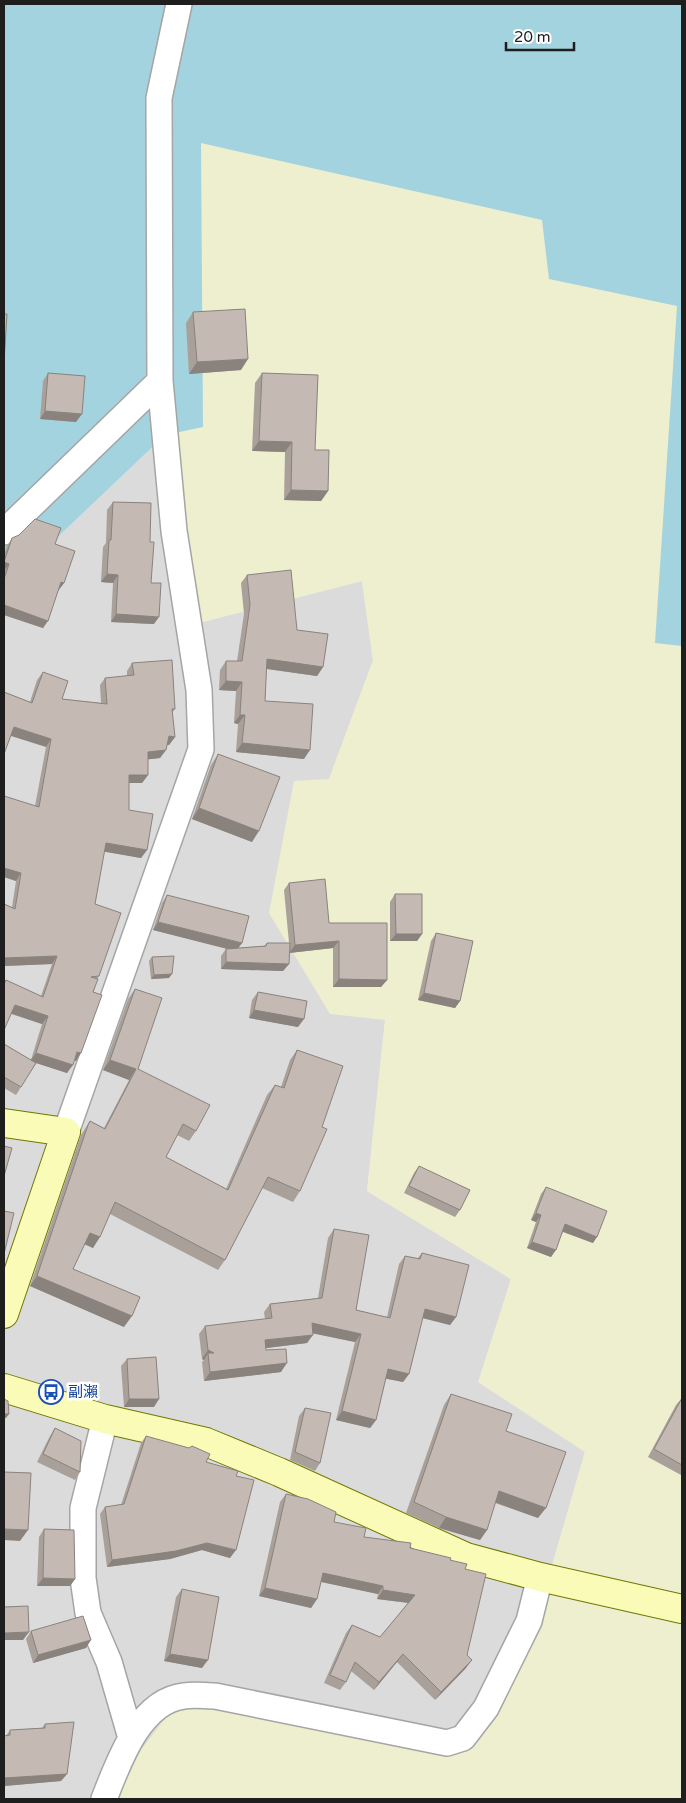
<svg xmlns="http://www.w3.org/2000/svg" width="686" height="1803" font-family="'Varela Round','Noto Sans TC',sans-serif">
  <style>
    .residential { fill: #dcdbdb }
    .farmland { fill: #edefce }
    .water { fill: #a3d3de }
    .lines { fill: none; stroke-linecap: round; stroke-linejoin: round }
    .street-casing { stroke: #a5a5a5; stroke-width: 28 }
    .secondary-casing { stroke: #707802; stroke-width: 30 }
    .street { stroke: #fff; stroke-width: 25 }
    .secondary { stroke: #fafbb6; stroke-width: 28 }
    .wall { fill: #a9a09a }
    .shaded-wall { fill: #89827d }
    .building { fill: #c4bab3; stroke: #89827d }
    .labels { text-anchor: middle; stroke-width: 5; stroke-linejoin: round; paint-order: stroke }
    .transit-label { font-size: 15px; fill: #164399; stroke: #fff; text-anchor: start }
  </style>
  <rect width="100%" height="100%" fill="#efebe4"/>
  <path class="residential" d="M 165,435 L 195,624 L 362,581 L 373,661 L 329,779 L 385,1020 L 367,1191 L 511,1279 L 479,1382 L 585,1452 L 537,1617 L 461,1748 L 131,1763 L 118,1799 L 4,1799 L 4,588 Z"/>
  <path class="farmland" d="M 201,143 L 542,220 L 549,279 L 678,306 L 655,643 L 682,646 L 682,1799 L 118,1799 L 131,1763 L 167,1716 L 191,1700 L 461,1748 L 537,1617 L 585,1452 L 478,1382 L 511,1279 L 367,1191 L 385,1020 L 330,1014 L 269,913 L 294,781 L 329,779 L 373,660 L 362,581 L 195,624 L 165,435 L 203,427 Z"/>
  <path class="water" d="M 4,4 L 682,4 L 682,646 L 655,643 L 677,306 L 549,279 L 542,220 L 201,143 L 203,427 L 165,435 L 4,588 Z"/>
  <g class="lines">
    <defs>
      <path id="street" d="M 4,532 L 160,381
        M 66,1132 L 201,749 L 199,690 L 174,531 L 160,381 L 159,98 L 179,4
        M 105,1419 L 83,1508 L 83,1578 L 88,1613 L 109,1662 L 131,1738
        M 104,1799 C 118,1764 139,1701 184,1696 C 194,1694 205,1696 215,1696 L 447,1743 L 463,1738 L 486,1708 L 529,1621 L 540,1577"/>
      <path id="secondary" d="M 4,1123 L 66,1132 L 4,1314
        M 4,1388 L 105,1419 L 206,1442 L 279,1472 L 466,1557 L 540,1577 L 682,1609"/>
    </defs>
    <use href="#street" class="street-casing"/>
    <use href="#secondary" class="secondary-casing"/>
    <use href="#street" class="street"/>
    <use href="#secondary" class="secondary"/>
  </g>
  <path class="wall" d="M 193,312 L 241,370 L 189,374 L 186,323 Z
    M 48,373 L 76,422 L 40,419 L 43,381 Z
    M 262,373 L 315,450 L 328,491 L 321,501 L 284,500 L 285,452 L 252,451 L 255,383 Z
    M 113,502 L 150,542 L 151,583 L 154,624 L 111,622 L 113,583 L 101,582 L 103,547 L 106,543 L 107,510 Z
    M 12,538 L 55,544 L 64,583 L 58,591 L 43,628 L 4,615 L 4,555 L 7,546 Z
    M 247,575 L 297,630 L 323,667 L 317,676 L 266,669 L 265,701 L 304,759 L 236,752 L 238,724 L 234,723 L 236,691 L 219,690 L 220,670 L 226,661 L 237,661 L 244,614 L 241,583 Z
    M 132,663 L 175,709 L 172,713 L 175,737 L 169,745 L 167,745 L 166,750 L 160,758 L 148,759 L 148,775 L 142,783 L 129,783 L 129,810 L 147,850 L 141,858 L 104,851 L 95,904 L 99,976 L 97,979 L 76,1061 L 74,1060 L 67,1073 L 36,1063 L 16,1095 L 4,1088 L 4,1044 L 31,1060 L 42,1024 L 11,1014 L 4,1030 L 4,982 L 6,980 L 41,996 L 52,964 L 4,966 L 4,904 L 12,907 L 16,881 L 4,877 L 4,796 L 35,806 L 46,747 L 4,692 L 30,702 L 37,680 L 43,672 L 62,699 L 101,703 L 100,685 L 105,678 L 127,676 L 127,671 Z
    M 218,754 L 252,842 L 192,819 L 211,765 Z
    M 289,883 L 387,980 L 381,987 L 333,987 L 333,948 L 289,953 L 289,964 L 283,971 L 221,969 L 221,956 L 226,949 L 227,949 L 153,930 L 162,903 L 167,895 L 242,943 L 238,948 L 264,946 L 267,943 L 289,943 L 284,890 Z
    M 395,894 L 422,934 L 417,941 L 390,941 L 390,902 Z
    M 436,933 L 460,1001 L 455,1008 L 418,1000 L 431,941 Z
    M 152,957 L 169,978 L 151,979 L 149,961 Z
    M 135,989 L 138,1069 L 196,1131 L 189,1141 L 177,1135 L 166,1157 L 226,1189 L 267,1095 L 275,1085 L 281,1087 L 290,1060 L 297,1050 L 300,1191 L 293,1202 L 262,1188 L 225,1260 L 218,1270 L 110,1214 L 93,1248 L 84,1244 L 73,1269 L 124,1327 L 30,1286 L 81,1135 L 90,1121 L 104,1128 L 129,1080 L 103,1070 L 128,999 Z
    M 258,992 L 298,1027 L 249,1018 L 252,1000 Z
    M 419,1166 L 460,1210 L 455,1217 L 404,1193 L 414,1173 Z
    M 546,1187 L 593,1243 L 563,1232 L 551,1257 L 527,1248 L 536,1222 L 531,1220 L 541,1194 Z
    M 334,1229 L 356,1310 L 387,1317 L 399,1264 L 405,1256 L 417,1259 L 422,1253 L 456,1317 L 450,1325 L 422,1318 L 409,1374 L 403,1382 L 386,1378 L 376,1420 L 370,1428 L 336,1420 L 355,1342 L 313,1333 L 307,1343 L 266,1348 L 266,1350 L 281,1372 L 204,1381 L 202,1362 L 204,1360 L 202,1359 L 199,1334 L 205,1326 L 265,1319 L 264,1312 L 270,1304 L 318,1298 L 328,1238 Z
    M 127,1359 L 154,1407 L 124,1407 L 121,1366 Z
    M 451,1394 L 506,1431 L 538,1518 L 495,1503 L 487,1530 L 480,1540 L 439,1528 L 406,1513 L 444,1405 Z
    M 682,1398 L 682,1473 L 681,1475 L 648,1457 L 676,1405 Z
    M 305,1408 L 320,1463 L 315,1471 L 290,1460 L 299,1416 Z
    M 55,1428 L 80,1472 L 75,1480 L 37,1462 L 50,1436 Z
    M 146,1436 L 236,1476 L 230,1558 L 202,1550 L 170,1559 L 107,1567 L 100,1514 L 105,1507 L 121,1505 L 141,1443 Z
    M 286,1494 L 334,1522 L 364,1537 L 410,1548 L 450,1560 L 465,1569 L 466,1668 L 435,1700 L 397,1662 L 374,1690 L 351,1671 L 346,1682 L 340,1690 L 324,1683 L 346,1633 L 352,1625 L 380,1637 L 408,1603 L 377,1599 L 378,1594 L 321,1582 L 317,1599 L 311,1608 L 259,1596 L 280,1502 Z
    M 44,1529 L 75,1579 L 70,1586 L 37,1586 L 39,1537 Z
    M 182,1589 L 202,1668 L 164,1661 L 176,1597 Z
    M 31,1631 L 86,1648 L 33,1663 L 26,1639 Z
    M 45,1724 L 67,1774 L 61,1781 L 4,1786 L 4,1736 L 6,1736 L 10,1730 L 42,1728 Z"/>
  <path class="shaded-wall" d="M 248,359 L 241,370 L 189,374 L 197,362 Z
    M 45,411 L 82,414 L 76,422 L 40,419 Z
    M 259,441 L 292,442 L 285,452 L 252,451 Z
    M 291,490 L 328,491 L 321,501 L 284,500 Z
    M 4,563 L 9,564 L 4,571 Z
    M 107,574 L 118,575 L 113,583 L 101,582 Z
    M 61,582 L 64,583 L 58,591 Z
    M 4,605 L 48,621 L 43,628 L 4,615 Z
    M 116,614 L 159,617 L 154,624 L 111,622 Z
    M 267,659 L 323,667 L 317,676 L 261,668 Z
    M 226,681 L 242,682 L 236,691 L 219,690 Z
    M 240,715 L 245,715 L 238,724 L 234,723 Z
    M 14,727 L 51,739 L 46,747 L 8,735 Z
    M 169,736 L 175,737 L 169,745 L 164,744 Z
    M 242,743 L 310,750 L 304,759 L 236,752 Z
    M 166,750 L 160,758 L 143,760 L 148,752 Z
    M 129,775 L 148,775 L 142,783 L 124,783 Z
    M 199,808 L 259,831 L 252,842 L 192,819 Z
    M 106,843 L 147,850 L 141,858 L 100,851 Z
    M 4,868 L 21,873 L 16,881 L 4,877 Z
    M 158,922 L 242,943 L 236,951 L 153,930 Z
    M 396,934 L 422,934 L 417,941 L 390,941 Z
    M 339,941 L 333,948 L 289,953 L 295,945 Z
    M 57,956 L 52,964 L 4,966 L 4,958 Z
    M 226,962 L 289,964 L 283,971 L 221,969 Z
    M 172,974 L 169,978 L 151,979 L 154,975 Z
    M 339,979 L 387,980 L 381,987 L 333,987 Z
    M 424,993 L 460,1001 L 455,1008 L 418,1000 Z
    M 15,1005 L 48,1016 L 42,1024 L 10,1013 Z
    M 254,1010 L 304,1019 L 298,1027 L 249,1018 Z
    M 77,1052 L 81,1053 L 76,1061 L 72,1059 Z
    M 36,1053 L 73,1065 L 67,1073 L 30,1061 Z
    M 110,1060 L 136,1069 L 129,1080 L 103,1070 Z
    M 536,1213 L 541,1215 L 536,1222 L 531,1220 Z
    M 565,1224 L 597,1237 L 593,1243 L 561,1231 Z
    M 90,1233 L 100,1237 L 93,1248 L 82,1243 Z
    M 532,1242 L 556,1250 L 551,1257 L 527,1248 Z
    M 37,1276 L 132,1316 L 124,1327 L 30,1286 Z
    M 425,1309 L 456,1317 L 450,1325 L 419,1317 Z
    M 312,1323 L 361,1334 L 355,1342 L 306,1332 Z
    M 313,1335 L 307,1343 L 259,1349 L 265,1340 Z
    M 208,1350 L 214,1353 L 208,1353 L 204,1360 L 202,1359 Z
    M 287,1363 L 281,1372 L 204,1381 L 210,1372 Z
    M 388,1369 L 409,1374 L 403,1382 L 382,1378 Z
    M 129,1399 L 159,1399 L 154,1407 L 124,1407 Z
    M 342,1411 L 376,1420 L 370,1428 L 336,1420 Z
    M 4,1414 L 9,1414 L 6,1418 L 4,1418 Z
    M 499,1491 L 546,1508 L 538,1518 L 492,1501 Z
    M 446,1517 L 487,1530 L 480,1540 L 439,1528 Z
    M 4,1529 L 28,1530 L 20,1541 L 4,1540 Z
    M 207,1543 L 236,1550 L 230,1558 L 202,1550 L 170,1559 L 107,1567 L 112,1560 Z
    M 323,1573 L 383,1586 L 378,1594 L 317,1581 Z
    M 43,1578 L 75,1579 L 70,1586 L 37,1586 Z
    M 265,1588 L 317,1599 L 311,1608 L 259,1596 Z
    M 383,1590 L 415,1595 L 410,1603 L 377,1599 Z
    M 29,1632 L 23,1640 L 4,1640 L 4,1633 Z
    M 91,1640 L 86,1648 L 33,1663 L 38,1655 Z
    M 170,1654 L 208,1660 L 202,1668 L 164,1661 Z
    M 403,1654 L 397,1662 L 374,1690 L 379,1682 Z
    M 472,1660 L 466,1668 L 435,1700 L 441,1692 Z
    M 67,1774 L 61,1781 L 4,1786 L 4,1778 Z"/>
  <path class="building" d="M 245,309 L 248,359 L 197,362 L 193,312 Z
    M 4,314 L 7,314 L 4,363 Z
    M 48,373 L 85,376 L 82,414 L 45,411 Z
    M 262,373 L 318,375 L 315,450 L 329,450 L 328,491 L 291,490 L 292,442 L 259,441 Z
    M 113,502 L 151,503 L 150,542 L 154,542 L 151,583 L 161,583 L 159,617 L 116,614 L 118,575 L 107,574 L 109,540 L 111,540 Z
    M 35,519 L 61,528 L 55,544 L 75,551 L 64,583 L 61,582 L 48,621 L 4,605 L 4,579 L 9,564 L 4,562 L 12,538 L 19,535 Z
    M 291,570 L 297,630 L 328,634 L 323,667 L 267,659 L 265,701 L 313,704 L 310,750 L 242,743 L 245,715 L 240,715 L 242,682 L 226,681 L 226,661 L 242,661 L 250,605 L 247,575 Z
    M 172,660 L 175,709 L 172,709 L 175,737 L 169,736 L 166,750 L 148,752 L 148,775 L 129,775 L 129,810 L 153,814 L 147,850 L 106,843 L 95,904 L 121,913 L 99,976 L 91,977 L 98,979 L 93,992 L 102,995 L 81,1053 L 77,1052 L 73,1065 L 36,1053 L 48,1016 L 15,1005 L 4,1030 L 4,984 L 6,980 L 43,997 L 57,956 L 4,958 L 4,904 L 15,909 L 21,873 L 4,868 L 4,796 L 39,807 L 51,739 L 14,727 L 4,754 L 4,692 L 32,703 L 43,672 L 68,681 L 62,699 L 107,704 L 105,678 L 134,675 L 132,663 Z
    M 218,754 L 280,777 L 259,831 L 199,808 Z
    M 325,879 L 329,923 L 387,923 L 387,980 L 339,979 L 339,941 L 295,945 L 289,883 Z
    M 395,894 L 422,894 L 422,934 L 396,934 Z
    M 167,895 L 249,916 L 242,943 L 158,922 Z
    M 436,933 L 473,941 L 460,1001 L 424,993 Z
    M 267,943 L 290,943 L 289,964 L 226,962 L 226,949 L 266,946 Z
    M 174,956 L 172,974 L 154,975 L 152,957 Z
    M 135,989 L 162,998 L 138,1069 L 210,1105 L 196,1131 L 183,1124 L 166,1157 L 228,1190 L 275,1085 L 284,1088 L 297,1050 L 343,1066 L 322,1127 L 327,1129 L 300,1191 L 268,1177 L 225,1260 L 115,1202 L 100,1237 L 90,1233 L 73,1269 L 140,1297 L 132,1316 L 37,1276 L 88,1125 L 90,1121 L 105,1129 L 136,1069 L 110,1060 Z
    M 258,992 L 307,1001 L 304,1019 L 254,1010 Z
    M 4,1044 L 36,1063 L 21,1087 L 4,1077 Z
    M 4,1146 L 12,1148 L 4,1176 Z
    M 419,1166 L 470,1190 L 460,1210 L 409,1186 Z
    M 546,1187 L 607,1211 L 597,1237 L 565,1224 L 556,1250 L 532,1242 L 541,1215 L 536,1213 Z
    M 4,1211 L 14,1213 L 4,1254 Z
    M 334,1229 L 369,1235 L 356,1310 L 390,1318 L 405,1256 L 420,1259 L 422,1253 L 469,1265 L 456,1317 L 425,1309 L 409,1374 L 388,1369 L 376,1420 L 342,1411 L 361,1334 L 312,1323 L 313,1335 L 265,1340 L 266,1350 L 286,1349 L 287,1363 L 210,1372 L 208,1353 L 214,1353 L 208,1350 L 205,1326 L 272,1318 L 270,1304 L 322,1298 Z
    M 156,1357 L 159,1399 L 129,1399 L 127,1359 Z
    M 451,1394 L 512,1414 L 506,1431 L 566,1452 L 546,1508 L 499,1491 L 487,1530 L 446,1517 L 414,1502 Z
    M 682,1398 L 682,1465 L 654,1449 Z
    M 4,1399 L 8,1401 L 9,1414 L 4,1414 Z
    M 305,1408 L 331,1413 L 320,1463 L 295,1452 Z
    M 55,1428 L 81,1441 L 80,1472 L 43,1454 Z
    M 146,1436 L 189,1448 L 192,1446 L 210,1454 L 206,1462 L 238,1471 L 236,1476 L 254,1480 L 236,1550 L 207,1543 L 176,1551 L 112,1560 L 105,1507 L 124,1504 Z
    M 4,1472 L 31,1473 L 28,1530 L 4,1529 Z
    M 286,1494 L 308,1499 L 336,1512 L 334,1522 L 366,1528 L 364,1537 L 411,1543 L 410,1548 L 451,1558 L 450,1560 L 467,1564 L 465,1569 L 486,1574 L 467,1655 L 472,1660 L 441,1692 L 403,1654 L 379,1682 L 355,1662 L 346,1682 L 330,1675 L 352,1625 L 380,1637 L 415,1595 L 383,1590 L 383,1586 L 323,1573 L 317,1599 L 265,1588 Z
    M 44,1529 L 74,1530 L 75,1579 L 43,1578 Z
    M 182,1589 L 219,1597 L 208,1660 L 170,1654 Z
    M 28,1606 L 29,1632 L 4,1633 L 4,1607 Z
    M 83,1616 L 91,1640 L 38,1655 L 31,1631 Z
    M 74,1722 L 67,1774 L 4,1778 L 4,1736 L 10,1735 L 10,1730 L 45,1728 L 45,1724 Z"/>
  <defs>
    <symbol id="bus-ring" viewBox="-11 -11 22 22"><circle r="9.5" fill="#fff" stroke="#1a4fb4" stroke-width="1.5"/><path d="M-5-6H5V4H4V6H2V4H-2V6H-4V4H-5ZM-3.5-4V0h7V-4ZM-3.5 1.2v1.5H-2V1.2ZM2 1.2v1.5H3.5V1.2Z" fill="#1a4fb4"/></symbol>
  </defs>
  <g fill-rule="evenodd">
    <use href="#bus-ring" x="37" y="1378" width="28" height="28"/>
  </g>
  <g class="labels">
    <g class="transit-label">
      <text x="68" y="1397">副瀨</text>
    </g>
  </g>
  <rect width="686" height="1803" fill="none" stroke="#1e1e1e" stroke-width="10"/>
  <path d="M506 42v8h68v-8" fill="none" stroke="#1e1e1e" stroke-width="2.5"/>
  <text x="514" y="42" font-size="15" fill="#1e1e1e" stroke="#ffffff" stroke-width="4" paint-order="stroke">20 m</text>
</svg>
